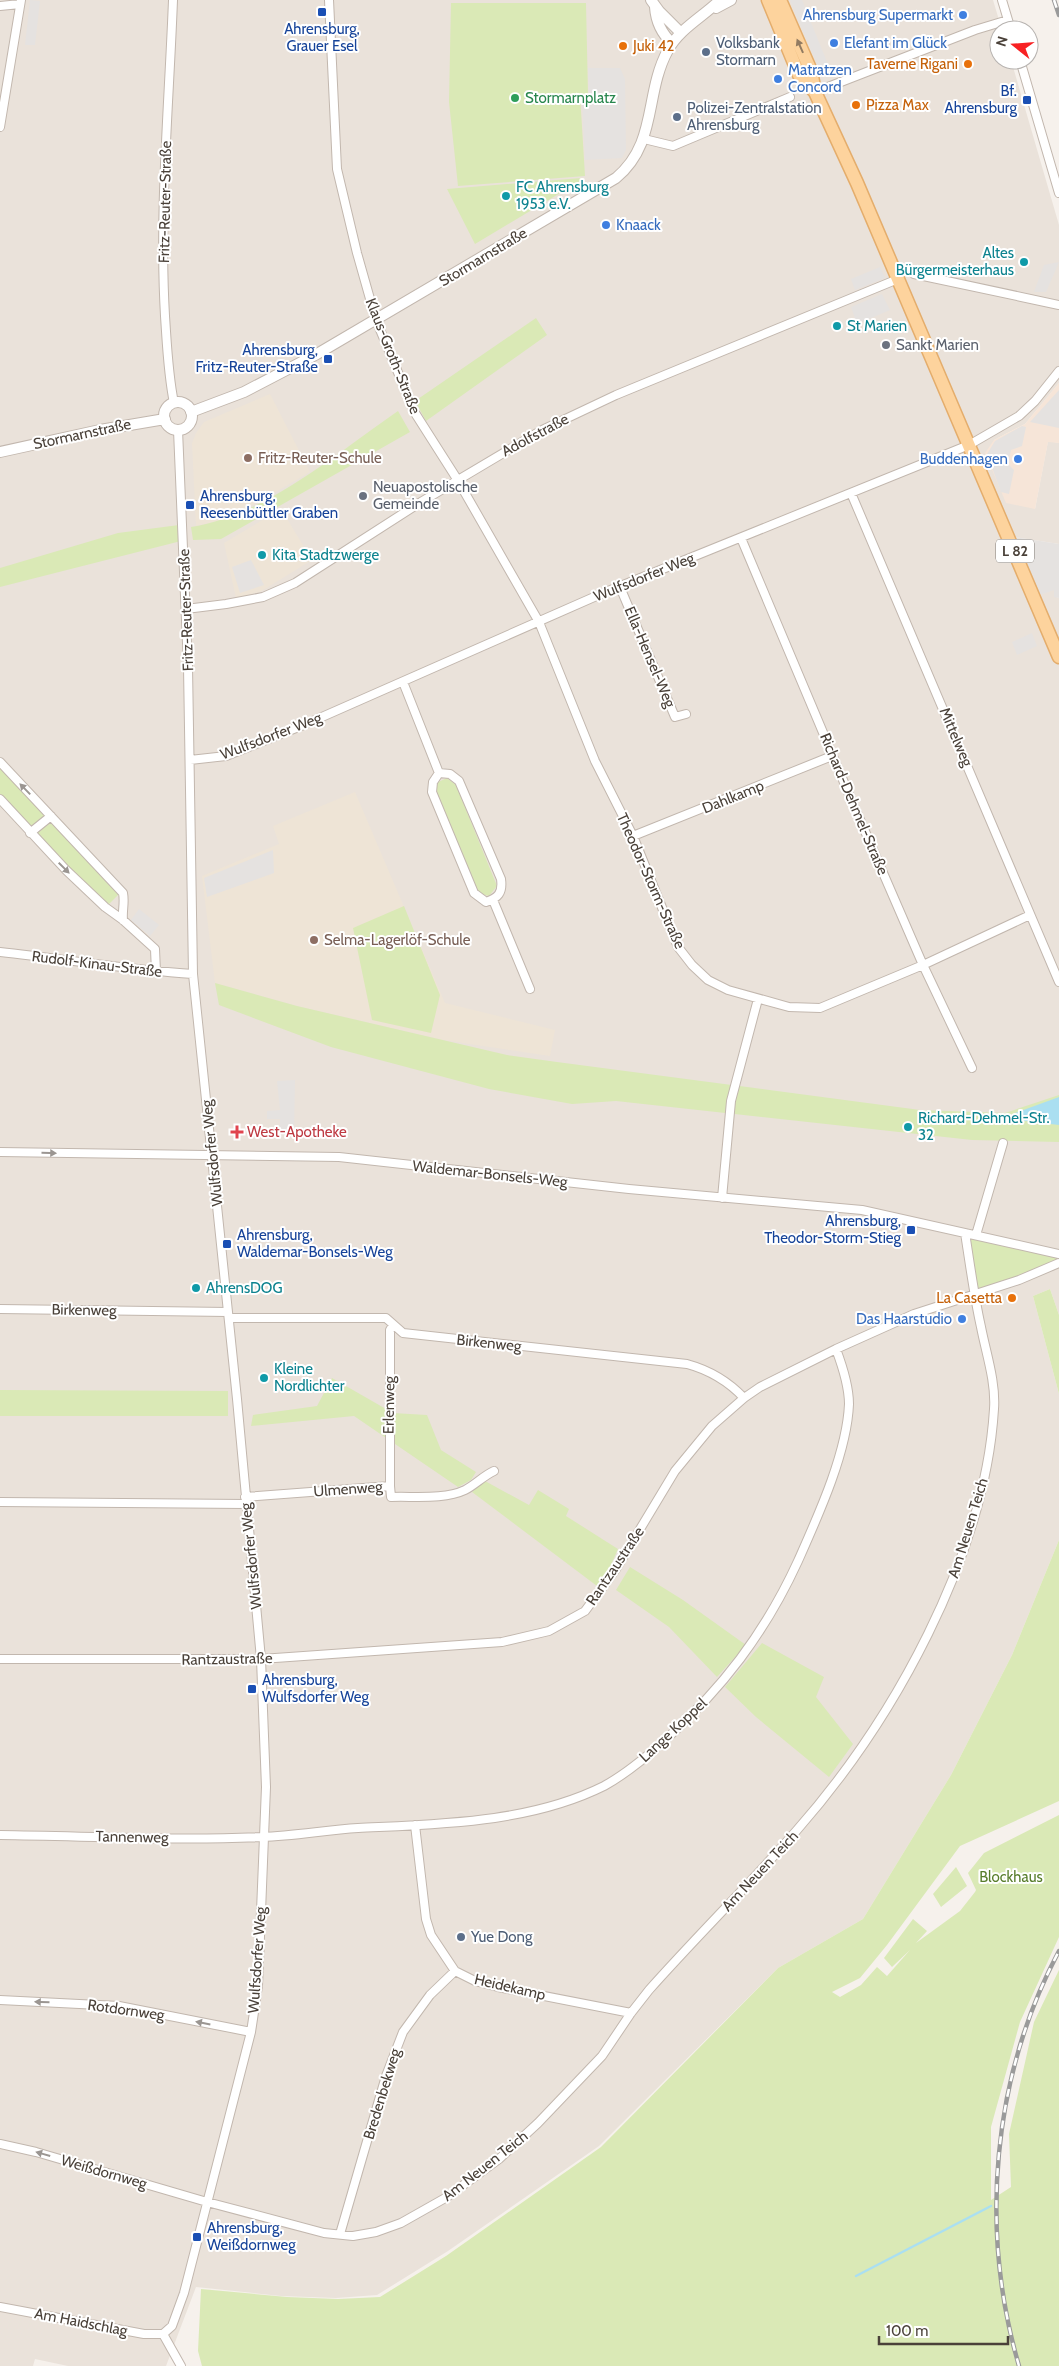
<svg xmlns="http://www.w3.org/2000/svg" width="1059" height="2366" font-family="Cabin,sans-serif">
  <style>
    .residential { fill: #eae2da }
    .commercial { fill: #f6e5d8 }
    .education { fill: #eee4d6 }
    .green { fill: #dae9b6 }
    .parking { fill: #e5e2e0 }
    .water { fill: #aadff1 }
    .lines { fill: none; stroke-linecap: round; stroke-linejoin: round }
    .stream { stroke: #aadff1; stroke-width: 2.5 }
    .minor-casing { stroke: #c2b7ae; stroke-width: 10 }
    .tertiary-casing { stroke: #c2b7ae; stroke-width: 12 }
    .primary-casing { stroke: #e4ad6c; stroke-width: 15 }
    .minor { stroke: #fff; stroke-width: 8 }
    .tertiary { stroke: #fff; stroke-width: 10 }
    .primary { stroke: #fdd39d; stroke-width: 12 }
    .rail-casing { stroke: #9a9a9a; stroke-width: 4.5 }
    .rail { stroke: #fff; stroke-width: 2.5; stroke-dasharray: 8; stroke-linecap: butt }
    .oneway { fill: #927b61 }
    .oneway2 { fill: #9b9692 }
    .transit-dot { fill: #1a4fb4; stroke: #fff; stroke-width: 2 }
    .shop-dot { fill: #3f7fe0; stroke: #fff; stroke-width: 2 }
    .food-dot { fill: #e8710a; stroke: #fff; stroke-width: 2 }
    .service-dot { fill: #5c6f8a; stroke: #fff; stroke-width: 2 }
    .leisure-dot { fill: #2e9e5b; stroke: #fff; stroke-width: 2 }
    .culture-dot { fill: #0f9aa8; stroke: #fff; stroke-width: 2 }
    .worship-dot { fill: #6b7280; stroke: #fff; stroke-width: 2 }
    .education-dot { fill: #8d6e63; stroke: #fff; stroke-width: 2 }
    .health-dot { fill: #e0444e; stroke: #fff; stroke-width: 2 }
    .labels { text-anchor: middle; stroke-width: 4; stroke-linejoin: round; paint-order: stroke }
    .shield { fill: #fff; stroke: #807a74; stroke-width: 1 }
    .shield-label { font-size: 14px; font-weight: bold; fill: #4a4139 }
    .shop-label { font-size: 15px; fill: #366cbe; stroke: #fff; text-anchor: end }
    .transit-label { font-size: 15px; fill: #164399; stroke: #fff; text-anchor: start }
    .service-label { font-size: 15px; fill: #4e5e75; stroke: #fff; text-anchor: start }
    .food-label { font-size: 15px; fill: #c56008; stroke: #fff; text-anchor: start }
    .leisure-label { font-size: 15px; fill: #27864d; stroke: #fff; text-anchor: start }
    .culture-label { font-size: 15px; fill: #0d838f; stroke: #fff; text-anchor: start }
    .street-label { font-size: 15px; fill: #4a4139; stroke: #fff }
    .worship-label { font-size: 15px; fill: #5b616d; stroke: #fff; text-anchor: start }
    .education-label { font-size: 15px; fill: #785e54; stroke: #fff; text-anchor: start }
    .health-label { font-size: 15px; fill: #be3a42; stroke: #fff; text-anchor: start }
    .park-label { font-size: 15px; fill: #577d2b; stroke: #fff }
  </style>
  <rect width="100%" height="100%" fill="#f6f1ec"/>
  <path class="residential" d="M 0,0 L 993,0 L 1002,30 L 999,30 L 999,60 L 1011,60 L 1059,225 L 1059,383 L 1025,424 L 994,440 L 1035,509 L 1048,441 L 1059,443 L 1059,544 L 1014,537 L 1039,595 L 1054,589 L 1054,596 L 1059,598 L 1059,1315 L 1050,1289 L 1033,1296 L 1059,1394 L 1059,1540 L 1012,1655 L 951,1775 L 863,1919 L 778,1968 L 599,2146 L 448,2251 L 377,2295 L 336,2298 L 281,2296 L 196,2287 L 166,2366 L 68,2366 L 35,2359 L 33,2366 L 0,2366 Z"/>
  <path class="commercial" d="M 1059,383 L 1059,443 L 1048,442 L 1035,509 L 1006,503 L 985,453 L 994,440 L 1025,424 Z"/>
  <path class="education" d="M 270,394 L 310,472 L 246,509 L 219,521 L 196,526 L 192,443 L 196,433 L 204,422 Z
    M 281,509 L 312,560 L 260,592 L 236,598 L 224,543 Z
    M 355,792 L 445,1003 L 555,1030 L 550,1056 L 443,1040 L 297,1006 L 215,983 L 202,876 L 279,844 L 273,826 Z"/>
  <path class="green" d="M 451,3 L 586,3 L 588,94 L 580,94 L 585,176 L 458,186 L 449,102 Z
    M 581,178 L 582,180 L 475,244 L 447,189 Z
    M 536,318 L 547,335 L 426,421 L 415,401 Z
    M 398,411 L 410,432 L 221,539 L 193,540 L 191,527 C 266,515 337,453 398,411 Z
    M 179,525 L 181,541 L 0,587 L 0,568 L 118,533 Z
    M 0,766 L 109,882 L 119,894 L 108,905 L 68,866 L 0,795 Z
    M 447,778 L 456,785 L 497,886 L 489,896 L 478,893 L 438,797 L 435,789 L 438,782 Z
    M 404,906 L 440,995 L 431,1033 L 372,1020 L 353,928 Z
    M 215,983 L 297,1006 L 507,1055 L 557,1062 L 920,1110 L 1005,1113 L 1059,1095 L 1059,1142 L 972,1140 L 616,1101 L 572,1104 L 489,1089 L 331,1047 L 219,1005 Z
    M 970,1237 L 1059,1257 L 1057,1263 L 977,1290 Z
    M 1050,1289 L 1059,1315 L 1059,1394 L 1033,1296 Z
    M 332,1378 L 393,1413 L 427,1415 L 441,1450 L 476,1472 L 471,1480 L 458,1487 L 354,1416 L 251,1426 L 253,1415 L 317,1406 Z
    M 0,1390 L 228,1391 L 228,1416 L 0,1416 Z
    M 485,1481 L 529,1505 L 538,1490 L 569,1509 L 566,1516 L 618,1549 L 610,1567 L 597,1586 L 472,1492 Z
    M 1059,1540 L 1059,1801 L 960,1846 L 887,1945 L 860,1978 L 832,1992 L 840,1997 L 861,1985 L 877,1967 L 887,1976 L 910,1950 L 892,1967 L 884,1958 L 913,1919 L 927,1931 L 916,1943 L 960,1911 L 975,1892 L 976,1890 L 968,1873 L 984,1853 L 1059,1815 L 1059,1937 L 1020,2022 L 991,2127 L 991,2200 L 1011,2187 L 1009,2134 L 1034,2022 L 1059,1970 L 1059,2366 L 202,2366 L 198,2351 L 201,2289 L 287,2297 L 338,2299 L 380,2297 L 446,2256 L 601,2147 L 778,1968 L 863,1919 L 951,1775 L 1012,1655 Z
    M 630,1567 L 683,1600 L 746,1645 L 717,1677 L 669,1627 L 616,1590 Z
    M 762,1643 L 824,1677 L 816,1697 L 853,1744 L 829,1777 L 756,1717 L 725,1687 Z
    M 956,1867 L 967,1886 L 941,1907 L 933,1894 Z"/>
  <path class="parking" d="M 30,0 L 40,1 L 35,45 L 25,45 Z
    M 790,0 L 802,0 L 829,67 L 820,71 Z
    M 588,68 L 620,68 L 625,79 L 626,150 L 622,158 L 585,160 L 582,98 L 589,97 Z
    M 1059,262 L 1046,292 L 1034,292 L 1044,265 Z
    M 880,267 L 885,278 L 855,290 L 851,279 Z
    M 882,294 L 890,310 L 857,324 L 851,307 Z
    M 1059,390 L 1059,428 L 1030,422 Z
    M 1022,426 L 1026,427 L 1022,446 L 1011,450 L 1008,464 L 1014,470 L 1009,494 L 1001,492 L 987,454 L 995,441 Z
    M 1014,537 L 1059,544 L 1059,598 L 1054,597 L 1054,590 L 1040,595 Z
    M 251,560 L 264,585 L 240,593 L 232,567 Z
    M 1032,633 L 1037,646 L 1017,655 L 1012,642 Z
    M 273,850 L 274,873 L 207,897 L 204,878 Z
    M 139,909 L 159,925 L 150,936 L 131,920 Z
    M 295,1080 L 294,1132 L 280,1132 L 280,1119 L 267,1119 L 267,1111 L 280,1110 L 277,1081 Z"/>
  <path class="water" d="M 1059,1097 L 1059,1125 L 1017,1120 L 1015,1113 Z"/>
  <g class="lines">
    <path class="stream" d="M 856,2276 L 991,2206"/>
    <defs>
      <path id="minor" d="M 173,0 C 169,105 159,211 165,316 C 167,345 168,374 174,403
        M 329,0 L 337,169 L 357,253 L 376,320 L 415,413 L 457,479 L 539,622 L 595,761 L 633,836 L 678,947 L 692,965 L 708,980 L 728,990 L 789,1007 L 820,1008 L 923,965 L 1030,915
        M 1002,0 L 1011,30
        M 0,6 L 20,4
        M 1020,60 L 1059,193
        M 815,92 L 975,30 L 1008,20
        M 0,127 L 21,0
        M 644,139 L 673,146 L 790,97
        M 914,274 L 1059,305
        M 851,493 L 1059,982
        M 741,538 L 851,799 L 923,965 L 972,1068
        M 620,587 L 675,717 L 686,714
        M 186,609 L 226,604 L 263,597 L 295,583 L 421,502 L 542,430 L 616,395 L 898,279
        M 403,682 L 439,773
        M 190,760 L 226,756 L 306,724 L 601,594 L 969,445 L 1019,416 L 1035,401 L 1059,371
        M 0,762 L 123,893 C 125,903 122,910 123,920
        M 439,773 L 450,774 L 459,781 L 501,879 C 503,893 498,898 486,902 L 474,893 L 432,792 L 433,782 Z
        M 0,799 L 66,870 L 105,907 L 123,920 L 155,949 L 156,972
        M 30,833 L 51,816
        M 633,836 L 832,756
        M 493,900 L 530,989
        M 0,952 C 65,959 129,970 193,974
        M 0,1152 L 339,1157 L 629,1189 L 862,1210 L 1059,1254
        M 722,1198 L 731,1101 L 758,999
        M 976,1235 L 1003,1143
        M 0,1309 L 228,1312
        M 229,1318 L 386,1318 L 403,1333 L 687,1364 C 709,1370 728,1381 744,1398
        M 390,1486 L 390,1330 L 393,1325
        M 245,1497 L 390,1486 L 391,1497 C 413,1496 444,1500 465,1490 C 475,1485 483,1476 494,1471
        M 0,1502 L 246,1504
        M 0,1659 L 261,1659 L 502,1642 L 549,1631 L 585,1611 L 616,1569 L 675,1471 L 712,1426 L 744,1398 L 760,1387 L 836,1349 L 914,1314 L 1019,1280 L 1059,1263
        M 415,1825 L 426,1919 L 431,1935 L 455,1971 L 475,1981 L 498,1987 L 631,2013
        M 0,1835 C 87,1836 175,1841 262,1837 C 294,1836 326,1830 358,1828 C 440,1824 530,1823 604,1786 C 626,1774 645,1758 663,1742 C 722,1689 765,1633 798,1561 C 818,1516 847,1453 849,1404 C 849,1387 842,1365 836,1349
        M 0,2000 L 119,2006 L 251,2032
        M 0,2144 L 36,2152 L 207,2202 L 324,2233 L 353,2236 L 376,2232 L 401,2223 L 447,2197 L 499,2159 L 538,2123 L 602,2056 L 631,2013 L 649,1990 C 697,1936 749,1885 797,1830 C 893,1721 985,1556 994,1409 C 996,1382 986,1353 981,1327 C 974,1296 970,1264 965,1233
        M 340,2234 L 386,2076 L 403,2032 L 430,1995 L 455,1971
        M 0,2307 L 144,2334 L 163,2334
        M 163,2334 L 172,2326 L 184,2293 L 251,2032 L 258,1986 L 266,1787 L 261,1659 L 237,1399 L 193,974 L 188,667 L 178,430
        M 163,2334 L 181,2366"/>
      <path id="tertiary" d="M 651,0 L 659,11 L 681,33
        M 655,7 C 656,22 661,33 672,43
        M 716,8 L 731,0
        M164 416a14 14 0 1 1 28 0a14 14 0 1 1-28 0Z
        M 191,412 L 244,392 L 317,354 L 616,178 C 658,143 644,94 668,50 C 679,29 704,16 720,0
        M 0,452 L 100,430 L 165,419"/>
      <path id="primary" d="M 768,0 L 799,75 L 815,92
        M 780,0 L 811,71 L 815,92 L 857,183 L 1059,657"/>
    </defs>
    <use href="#minor" class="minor-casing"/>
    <use href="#tertiary" class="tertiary-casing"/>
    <use href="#primary" class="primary-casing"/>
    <use href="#minor" class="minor"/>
    <use href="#tertiary" class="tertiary"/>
    <use href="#primary" class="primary"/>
    <defs>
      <path id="rail" d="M 1054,0 L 1059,15
        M 1019,2366 C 979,2229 992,2077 1059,1951"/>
    </defs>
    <use href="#rail" class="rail-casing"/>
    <use href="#rail" class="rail"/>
  </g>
  <defs><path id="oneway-solid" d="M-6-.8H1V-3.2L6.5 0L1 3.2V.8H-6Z" transform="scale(1.25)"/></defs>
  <use class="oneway" href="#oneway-solid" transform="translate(800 46) rotate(-114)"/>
  <g class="oneway2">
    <use href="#oneway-solid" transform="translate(25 789) rotate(-134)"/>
    <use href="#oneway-solid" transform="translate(64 868) rotate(45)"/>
    <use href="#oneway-solid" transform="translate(49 1153) rotate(1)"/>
    <use href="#oneway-solid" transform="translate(42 2002) rotate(-178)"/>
    <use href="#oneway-solid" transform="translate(203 2023) rotate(-169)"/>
    <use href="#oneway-solid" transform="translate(43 2154) rotate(-164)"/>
  </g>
  <g class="transit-dot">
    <rect x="317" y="7" width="10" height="10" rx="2.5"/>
    <rect x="1022" y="95" width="10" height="10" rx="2.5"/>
    <rect x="323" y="354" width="10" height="10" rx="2.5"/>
    <rect x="185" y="500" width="10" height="10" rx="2.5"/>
    <rect x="906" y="1225" width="10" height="10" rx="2.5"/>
    <rect x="222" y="1239" width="10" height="10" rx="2.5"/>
    <rect x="247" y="1684" width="10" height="10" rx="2.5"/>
    <rect x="192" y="2232" width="10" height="10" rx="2.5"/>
  </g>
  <g class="shop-dot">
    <circle cx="963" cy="15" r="5"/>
    <circle cx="834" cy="43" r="5"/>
    <circle cx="778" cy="79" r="5"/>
    <circle cx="606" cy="225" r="5"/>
    <circle cx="1018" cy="459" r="5"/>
    <circle cx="962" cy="1319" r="5"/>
  </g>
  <g class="food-dot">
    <circle cx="623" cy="46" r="5"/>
    <circle cx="968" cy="64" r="5"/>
    <circle cx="856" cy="105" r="5"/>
    <circle cx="1012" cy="1298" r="5"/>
  </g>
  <g class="service-dot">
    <circle cx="706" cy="52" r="5"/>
    <circle cx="677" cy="117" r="5"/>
    <circle cx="461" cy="1937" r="5"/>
  </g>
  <circle class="leisure-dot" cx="515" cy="98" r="5"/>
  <g class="culture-dot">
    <circle cx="506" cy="196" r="5"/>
    <circle cx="1024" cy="262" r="5"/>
    <circle cx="837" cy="326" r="5"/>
    <circle cx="262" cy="555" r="5"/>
    <circle cx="908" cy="1127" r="5"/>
    <circle cx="196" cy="1288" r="5"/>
    <circle cx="264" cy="1378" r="5"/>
  </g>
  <g class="worship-dot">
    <circle cx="886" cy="345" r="5"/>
    <circle cx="363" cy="496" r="5"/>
  </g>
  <g class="education-dot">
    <circle cx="248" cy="458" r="5"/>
    <circle cx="314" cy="940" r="5"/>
  </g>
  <path class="health-dot" d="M234.5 1124.5h5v5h5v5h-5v5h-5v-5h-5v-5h5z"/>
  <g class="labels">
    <rect class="shield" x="996" y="539.5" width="38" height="23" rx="4"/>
    <g class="shield-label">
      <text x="1015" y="556">L 82</text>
    </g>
    <g class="shop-label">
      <text x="953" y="20">Ahrensburg Supermarkt</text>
      <text x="844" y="48" text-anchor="start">Elefant im Glück</text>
      <text x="788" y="75" text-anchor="start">Matratzen<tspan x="788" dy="17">Concord</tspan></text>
      <text x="616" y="230" text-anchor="start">Knaack</text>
      <text x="1008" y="464">Buddenhagen</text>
      <text x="952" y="1324">Das Haarstudio</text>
    </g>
    <g class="transit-label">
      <text x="322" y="34" text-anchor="middle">Ahrensburg,<tspan x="322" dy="17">Grauer Esel</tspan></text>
      <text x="1017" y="96" text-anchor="end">Bf.<tspan x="1017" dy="17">Ahrensburg</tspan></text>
      <text x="318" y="355" text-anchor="end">Ahrensburg,<tspan x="318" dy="17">Fritz-Reuter-Straße</tspan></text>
      <text x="200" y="501">Ahrensburg,<tspan x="200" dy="17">Reesenbüttler Graben</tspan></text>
      <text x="901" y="1226" text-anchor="end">Ahrensburg,<tspan x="901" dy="17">Theodor-Storm-Stieg</tspan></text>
      <text x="237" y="1240">Ahrensburg,<tspan x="237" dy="17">Waldemar-Bonsels-Weg</tspan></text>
      <text x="262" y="1685">Ahrensburg,<tspan x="262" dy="17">Wulfsdorfer Weg</tspan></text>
      <text x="207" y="2233">Ahrensburg,<tspan x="207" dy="17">Weißdornweg</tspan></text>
    </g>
    <g class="service-label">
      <text x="716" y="48">Volksbank<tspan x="716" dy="17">Stormarn</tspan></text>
      <text x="687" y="113">Polizei-Zentralstation<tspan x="687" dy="17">Ahrensburg</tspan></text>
      <text x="471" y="1942">Yue Dong</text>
    </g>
    <g class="food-label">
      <text x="633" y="51">Juki 42</text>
      <text x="958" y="69" text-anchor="end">Taverne Rigani</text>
      <text x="866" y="110">Pizza Max</text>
      <text x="1002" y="1303" text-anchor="end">La Casetta</text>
    </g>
    <g class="leisure-label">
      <text x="525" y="103">Stormarnplatz</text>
    </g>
    <g class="culture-label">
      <text x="516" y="192">FC Ahrensburg<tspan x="516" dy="17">1953 e.V.</tspan></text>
      <text x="1014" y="258" text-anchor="end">Altes<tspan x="1014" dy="17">Bürgermeisterhaus</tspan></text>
      <text x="847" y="331">St Marien</text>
      <text x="272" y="560">Kita Stadtzwerge</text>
      <text x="918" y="1123">Richard-Dehmel-Str.<tspan x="918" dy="17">32</tspan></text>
      <text x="206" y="1293">AhrensDOG</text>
      <text x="274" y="1374">Kleine<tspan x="274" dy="17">Nordlichter</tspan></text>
    </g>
    <g class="street-label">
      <text transform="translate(165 202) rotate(-89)" y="5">Fritz-Reuter-Straße</text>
      <text transform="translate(483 257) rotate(-31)" y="5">Stormarnstraße</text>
      <text transform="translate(393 356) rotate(68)" y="5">Klaus-Groth-Straße</text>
      <text transform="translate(82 434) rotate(-12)" y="5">Stormarnstraße</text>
      <text transform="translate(535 435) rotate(-28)" y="5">Adolfstraße</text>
      <text transform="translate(644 577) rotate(-22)" y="5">Wulfsdorfer Weg</text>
      <text transform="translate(186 610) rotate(-92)" y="5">Fritz-Reuter-Straße</text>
      <text transform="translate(650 657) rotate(67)" y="5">Ella-Hensel-Weg</text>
      <text transform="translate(271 736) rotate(-21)" y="5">Wulfsdorfer Weg</text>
      <text transform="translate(956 737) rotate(67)" y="5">Mittelweg</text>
      <text transform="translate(733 797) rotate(-22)" y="5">Dahlkamp</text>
      <text transform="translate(854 804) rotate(67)" y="5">Richard-Dehmel-Straße</text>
      <text transform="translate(651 881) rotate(66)" y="5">Theodor-Storm-Straße</text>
      <text transform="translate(97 964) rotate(7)" y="5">Rudolf-Kinau-Straße</text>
      <text transform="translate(212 1153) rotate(-96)" y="5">Wulfsdorfer Weg</text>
      <text transform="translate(490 1174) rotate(6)" y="5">Waldemar-Bonsels-Weg</text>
      <text transform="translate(84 1310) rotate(1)" y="5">Birkenweg</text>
      <text transform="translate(489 1343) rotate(6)" y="5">Birkenweg</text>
      <text transform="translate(389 1405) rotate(-89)" y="5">Erlenweg</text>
      <text transform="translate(348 1489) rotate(-4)" y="5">Ulmenweg</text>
      <text transform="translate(968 1528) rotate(-73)" y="5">Am Neuen Teich</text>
      <text transform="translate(251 1556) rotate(-96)" y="5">Wulfsdorfer Weg</text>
      <text transform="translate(615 1566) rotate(-56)" y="5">Rantzaustraße</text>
      <text transform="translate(227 1659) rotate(-1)" y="5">Rantzaustraße</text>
      <text transform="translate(673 1730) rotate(-43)" y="5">Lange Koppel</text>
      <text transform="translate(132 1837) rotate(1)" y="5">Tannenweg</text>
      <text transform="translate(760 1871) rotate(-47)" y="5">Am Neuen Teich</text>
      <text transform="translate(257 1960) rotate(-86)" y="5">Wulfsdorfer Weg</text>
      <text transform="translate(510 1987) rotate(13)" y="5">Heidekamp</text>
      <text transform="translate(126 2010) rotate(8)" y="5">Rotdornweg</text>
      <text transform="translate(382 2094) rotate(-73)" y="5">Bredenbekweg</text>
      <text transform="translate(485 2166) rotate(-38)" y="5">Am Neuen Teich</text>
      <text transform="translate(104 2172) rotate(16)" y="5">Weißdornweg</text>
      <text transform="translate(81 2322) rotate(11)" y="5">Am Haidschlag</text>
    </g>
    <g class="worship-label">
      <text x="896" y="350">Sankt Marien</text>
      <text x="373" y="492">Neuapostolische<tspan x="373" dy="17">Gemeinde</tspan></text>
    </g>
    <g class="education-label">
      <text x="258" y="463">Fritz-Reuter-Schule</text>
      <text x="324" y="945">Selma-Lagerlöf-Schule</text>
    </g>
    <g class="health-label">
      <text x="247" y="1137">West-Apotheke</text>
    </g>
    <g class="park-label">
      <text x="1011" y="1882">Blockhaus</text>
    </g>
  </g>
  <g transform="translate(1014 45) rotate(287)"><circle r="24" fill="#ffffff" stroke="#b7b3b0"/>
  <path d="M0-4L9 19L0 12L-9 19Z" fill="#f82123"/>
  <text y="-8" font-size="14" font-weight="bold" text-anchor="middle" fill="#4a4139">N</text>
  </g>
  <path d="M879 2336v8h129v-8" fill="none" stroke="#4a4139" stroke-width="2.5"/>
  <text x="886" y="2336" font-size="15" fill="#4a4139" stroke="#ffffff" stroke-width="4" paint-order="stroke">100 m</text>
</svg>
